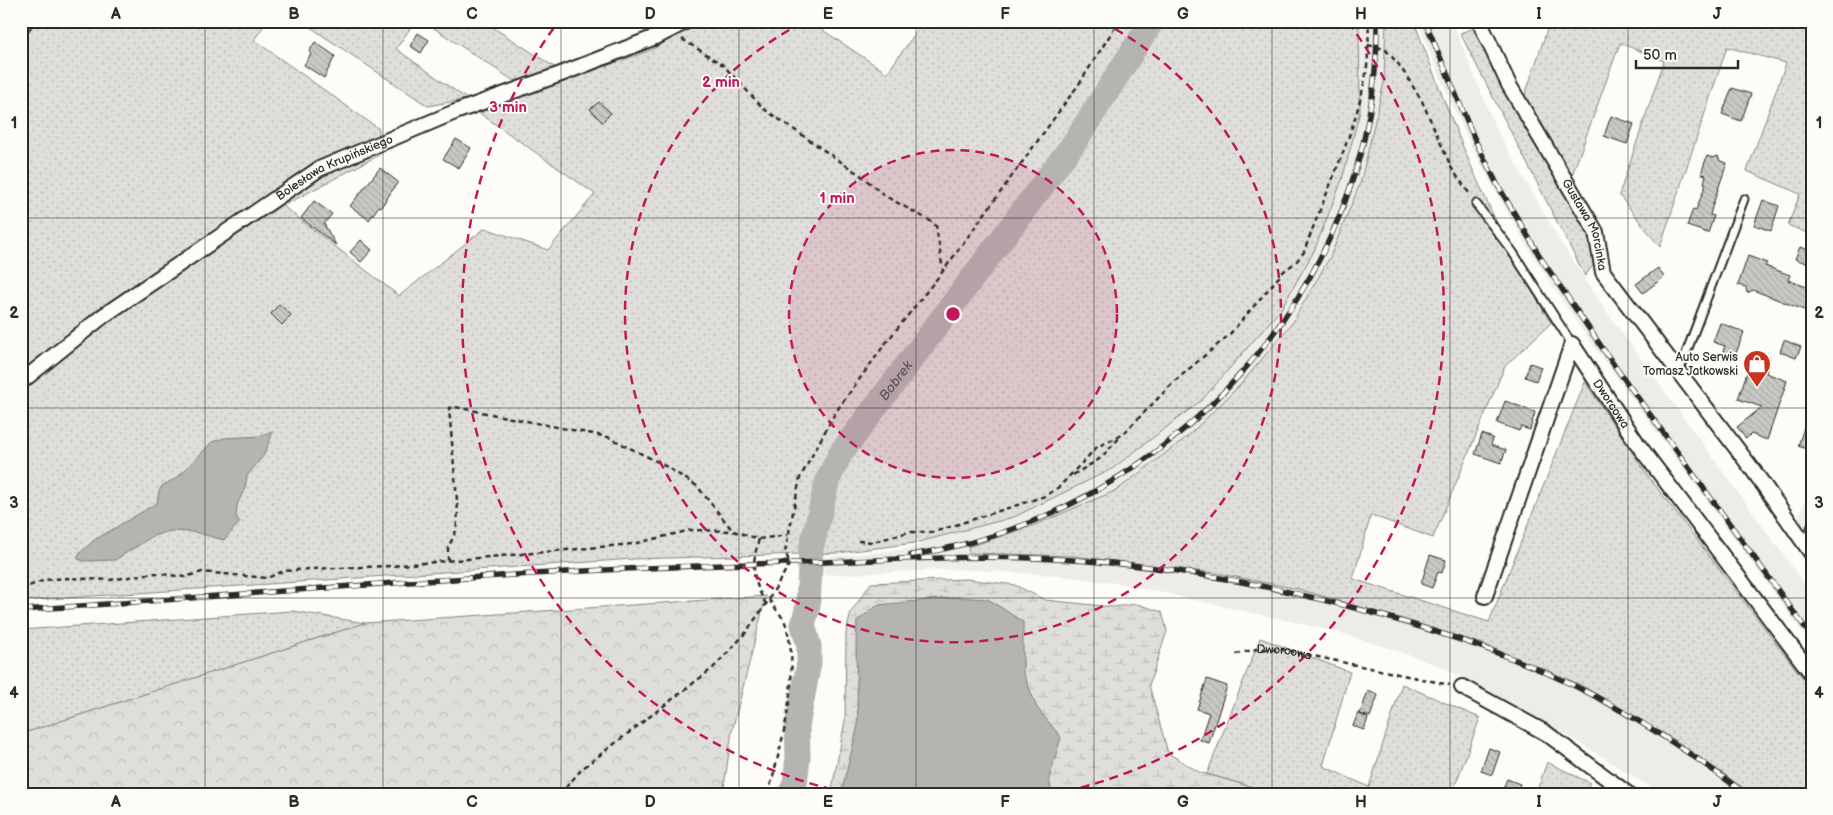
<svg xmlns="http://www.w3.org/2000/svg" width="1833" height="815" font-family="'Balsamiq Sans',sans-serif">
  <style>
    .built { fill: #edece8 }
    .green { fill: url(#green-dots); stroke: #858482 }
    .forest { fill: url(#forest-crowns); stroke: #858482 }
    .wetland { fill: url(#wetland-marsh); stroke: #858482 }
    .water { fill: #b5b4b1; stroke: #7e7d7b }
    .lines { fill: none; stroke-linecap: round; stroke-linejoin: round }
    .river { stroke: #b5b4b1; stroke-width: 25 }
    .building { fill: url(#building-back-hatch); stroke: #2b2b2b }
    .lane-casing { stroke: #2b2b2b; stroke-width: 11 }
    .street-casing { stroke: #2b2b2b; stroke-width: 18 }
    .path { stroke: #2b2b2b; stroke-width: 2.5; stroke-dasharray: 5 4; stroke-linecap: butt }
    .lane { stroke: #fdfcf7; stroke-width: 7 }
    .street { stroke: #fdfcf7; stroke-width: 14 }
    .rail-casing { stroke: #2b2b2b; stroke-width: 5.5 }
    .rail { stroke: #fdfcf7; stroke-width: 4; stroke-dasharray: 11; stroke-linecap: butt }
    .grid { fill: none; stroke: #2b2b2b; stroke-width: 1; stroke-opacity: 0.55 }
    .ring { fill: none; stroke: #c2185b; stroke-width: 2.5; stroke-dasharray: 9 6 }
    .labels { text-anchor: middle; stroke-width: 4; stroke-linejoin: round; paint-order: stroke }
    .street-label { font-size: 12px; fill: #2b2b2b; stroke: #fdfcf7 }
    .poi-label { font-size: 12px; fill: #2b2b2b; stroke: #fdfcf7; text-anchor: end }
    .water-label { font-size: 14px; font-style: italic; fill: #5b5b5a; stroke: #fdfcf7 }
    .centre { fill: #c2185b; stroke: #fdfcf7; stroke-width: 2.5 }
    .ring-label { font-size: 15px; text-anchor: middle; font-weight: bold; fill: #c2185b; stroke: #fdfcf7; stroke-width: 4; stroke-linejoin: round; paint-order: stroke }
    .neatline { fill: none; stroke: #2b2b2b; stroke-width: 2 }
    .grid-label { font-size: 16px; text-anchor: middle; font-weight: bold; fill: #2b2b2b }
  </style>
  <defs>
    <pattern id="green-dots" width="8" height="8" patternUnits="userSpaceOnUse" patternTransform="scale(1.25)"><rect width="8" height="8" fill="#dfdeda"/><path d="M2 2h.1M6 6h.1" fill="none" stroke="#c0bfbb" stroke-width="1.8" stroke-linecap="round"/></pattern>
    <pattern id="forest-crowns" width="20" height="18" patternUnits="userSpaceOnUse" patternTransform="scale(1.25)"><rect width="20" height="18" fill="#dfdeda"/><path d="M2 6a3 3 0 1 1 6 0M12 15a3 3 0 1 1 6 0" fill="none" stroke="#c0bfbb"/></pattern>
    <pattern id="wetland-marsh" width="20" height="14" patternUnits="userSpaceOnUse" patternTransform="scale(1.25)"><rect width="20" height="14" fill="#dfdeda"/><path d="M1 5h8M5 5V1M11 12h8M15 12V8" fill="none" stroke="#c0bfbb"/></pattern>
    <pattern id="building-back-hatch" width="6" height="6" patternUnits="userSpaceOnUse" patternTransform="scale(1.25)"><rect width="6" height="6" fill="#c9c8c4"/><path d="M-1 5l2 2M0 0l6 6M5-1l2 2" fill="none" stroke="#adaca9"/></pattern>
  </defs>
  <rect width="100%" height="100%" fill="#fdfcf7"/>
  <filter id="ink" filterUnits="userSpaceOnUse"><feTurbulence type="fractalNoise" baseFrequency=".02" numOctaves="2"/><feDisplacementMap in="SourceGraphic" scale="10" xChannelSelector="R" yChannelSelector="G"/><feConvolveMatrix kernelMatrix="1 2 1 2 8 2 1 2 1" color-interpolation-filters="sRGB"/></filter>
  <g filter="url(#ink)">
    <path class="built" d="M 1359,21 L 1386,21 L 1384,82 L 1361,181 L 1330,257 L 1292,323 L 1241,384 L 1188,436 L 1117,490 L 1032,526 L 969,547 L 969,553 L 1073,556 L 1215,573 L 1298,589 L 1456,635 L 1548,670 L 1613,702 L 1675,740 L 1752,794 L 1662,794 L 1570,737 L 1468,680 L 1442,667 L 1386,647 L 1330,630 L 1123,584 L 1055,575 L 958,569 L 824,575 L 824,557 L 902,550 L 925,544 L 915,543 L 1014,517 L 1361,46 Z
      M 1418,21 L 1452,21 L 1496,129 L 1561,243 L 1609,315 L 1812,594 L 1812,645 L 1583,331 L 1536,261 L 1493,187 L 1469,142 L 1434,63 Z
      M 1812,483 L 1812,538 L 1798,519 Z"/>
    <path class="green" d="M 21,21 L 267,21 L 254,40 L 379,129 L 379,155 L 283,206 L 399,296 L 485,228 L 548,250 L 595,194 L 478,112 L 651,50 L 703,21 L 809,21 L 887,73 L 924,21 L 1359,21 L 1360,111 L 1342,180 L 1314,251 L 1281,309 L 1202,400 L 1112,469 L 1014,517 L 915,543 L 838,553 L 634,559 L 21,601 Z
      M 301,21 L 415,21 L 396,49 L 467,99 L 428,106 Z
      M 423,21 L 483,21 L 559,70 L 514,81 Z
      M 1386,21 L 1414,21 C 1452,124 1494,230 1551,323 L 1505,366 L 1433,538 L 1371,515 L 1353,579 L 1489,622 L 1585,382 L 1648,476 L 1812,690 L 1810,794 L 1752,794 L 1675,740 L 1579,684 L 1483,644 L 1388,615 L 1298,589 L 1215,573 L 1073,556 L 969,553 L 968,547 L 1032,526 L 1117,490 L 1188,436 L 1241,384 L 1292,323 L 1330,257 L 1361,181 L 1384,82 Z
      M 1550,21 L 1812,21 L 1812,235 L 1788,225 L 1800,194 L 1747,171 L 1786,63 L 1727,47 L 1660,247 L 1619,195 L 1664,61 L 1620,43 L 1571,178 L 1600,228 L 1607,247 L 1585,276 L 1460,33 L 1486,24 L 1523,101 Z
      M 292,611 L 365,623 L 21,734 L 21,630 Z
      M 1260,638 L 1350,672 L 1323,766 L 1369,787 L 1402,684 L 1480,718 L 1452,794 L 1277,794 L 1207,774 Z
      M 1547,762 L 1590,783 L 1586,794 L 1536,794 Z"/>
    <path class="forest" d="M 766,596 L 732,731 L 723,794 L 21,794 L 21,734 L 365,623 Z"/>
    <path class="wetland" d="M 966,579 L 1015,585 L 1045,600 L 1113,607 L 1137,604 L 1162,612 L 1167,631 L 1149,685 L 1168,753 L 1199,772 L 1277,794 L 831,794 L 845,721 L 846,633 L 851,612 L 871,583 Z"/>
    <path class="water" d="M 273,432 L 264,455 L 247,476 L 245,488 L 237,505 L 236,517 L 240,522 L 224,540 L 194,532 L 170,531 L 153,536 L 115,560 L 84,561 L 78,559 L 79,554 L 93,541 L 157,503 L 159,491 L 162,486 L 178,477 L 212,442 L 224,438 L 261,436 Z
      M 959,597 L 988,599 L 1023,622 L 1023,672 L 1037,708 L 1061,737 L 1049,779 L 1052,794 L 841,794 L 858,725 L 856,645 L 857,621 L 878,605 Z"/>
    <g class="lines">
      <path class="river" id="s1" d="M 790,794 L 795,784 L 798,757 L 797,726 L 809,663 L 809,646 L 803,625 L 808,606 L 811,549 L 828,479 L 841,453 L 1074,143 L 1152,21"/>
    </g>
    <path class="building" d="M 418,33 L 429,40 L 421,53 L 410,46 Z
      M 315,42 L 335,56 L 324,78 L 304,65 L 311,54 L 309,52 Z
      M 1732,88 L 1751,94 L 1741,121 L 1722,114 Z
      M 599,102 L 611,113 L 602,122 L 590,109 Z
      M 1611,116 L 1634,124 L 1627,144 L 1604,136 Z
      M 456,139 L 471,148 L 459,168 L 443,159 Z
      M 1707,156 L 1713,158 L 1718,156 L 1720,161 L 1727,163 L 1712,207 L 1710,215 L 1714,216 L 1708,233 L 1687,226 L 1693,209 L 1696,210 L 1706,184 L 1704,183 L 1706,175 L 1701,174 Z
      M 380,168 L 398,182 L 381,207 L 379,206 L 369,220 L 350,206 Z
      M 1763,200 L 1779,206 L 1771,231 L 1754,225 Z
      M 314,201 L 332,214 L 324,224 L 336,245 L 301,218 Z
      M 361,240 L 372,250 L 361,262 L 350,252 Z
      M 1800,247 L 1812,251 L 1812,265 L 1795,259 Z
      M 1748,256 L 1767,263 L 1765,266 L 1790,275 L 1788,280 L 1812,289 L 1812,304 L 1809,312 L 1753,290 L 1747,293 L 1746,287 L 1738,285 Z
      M 1658,268 L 1664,277 L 1643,293 L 1636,284 Z
      M 279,304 L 291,315 L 282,325 L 271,314 Z
      M 1720,323 L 1744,332 L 1735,356 L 1723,351 L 1725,346 L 1713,342 Z
      M 1784,340 L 1801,347 L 1796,358 L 1780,352 Z
      M 1751,361 L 1762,365 L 1761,367 L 1767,369 L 1766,373 L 1787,381 L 1767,440 L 1751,434 L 1746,439 L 1737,427 L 1762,407 L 1738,399 Z
      M 1530,363 L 1541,367 L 1536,381 L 1525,377 Z
      M 1505,401 L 1535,412 L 1530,430 L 1521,427 L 1519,431 L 1497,423 Z
      M 1809,412 L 1812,412 L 1812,451 L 1798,446 Z
      M 1482,434 L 1493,438 L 1491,445 L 1506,450 L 1501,463 L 1475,454 Z
      M 1430,555 L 1446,560 L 1442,573 L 1438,572 L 1432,588 L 1421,584 Z
      M 1207,679 L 1227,686 L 1209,743 L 1200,740 L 1209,713 L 1197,709 Z
      M 1368,691 L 1378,695 L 1370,717 L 1360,714 Z
      M 1358,713 L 1368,718 L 1364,730 L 1353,726 Z
      M 1489,748 L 1500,752 L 1492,775 L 1481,771 Z
      M 1507,779 L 1520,784 L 1517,794 L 1501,794 Z"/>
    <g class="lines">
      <defs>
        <path id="lane" d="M 21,33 L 30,21
          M 1476,204 L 1512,251 L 1572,344
          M 1679,372 L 1744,199
          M 1806,545 L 1812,526"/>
        <g id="street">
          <path id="s3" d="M 1482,27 L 1509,85 L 1596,232 L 1603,272 L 1753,470 L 1812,554"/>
          <path id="s4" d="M 21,382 L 103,316 L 319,169 L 455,112 L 561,74 L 658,36 L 687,21"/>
          <path id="s5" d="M 1485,596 L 1572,344 L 1639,446 L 1812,674"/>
          <path d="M 1462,687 L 1546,733 L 1628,794"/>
        </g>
      </defs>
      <use href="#lane" class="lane-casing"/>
      <use href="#street" class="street-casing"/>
      <g class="path">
        <path d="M 682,39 L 723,65 L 764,109 L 863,177 L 885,196 L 929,220 L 936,226 L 943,271"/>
        <path d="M 1368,45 L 1385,49 L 1400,66 L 1422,101 L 1452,169 L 1471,196"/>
        <path d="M 1073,475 L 1101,458 L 1121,436"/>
        <path d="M 759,539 C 751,567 752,579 766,604"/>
        <path d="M 858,541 L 873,542 L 909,532 L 934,532 L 1045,496 L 1059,487 L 1097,447 L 1122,435 L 1176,380 L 1229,335 L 1284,271 L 1296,262 L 1304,252 C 1324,195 1353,139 1365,79 C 1369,60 1368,40 1369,21"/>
        <path d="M 448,561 L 448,548 L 456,531 L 458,512 L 449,408 L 455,407 L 608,437 L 662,464 L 697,486 L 733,531"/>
        <path d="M 21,589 L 45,580 L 66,578 L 110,580 L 154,573 L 185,577 L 202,572 L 267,578 L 284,571 L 310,569 L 390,566 L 633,544 L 691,530 L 733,531 L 759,539 L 788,535"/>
        <path id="s2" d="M 1236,654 L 1257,649 L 1285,650 L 1450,685"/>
        <path d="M 560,794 L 583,768 L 713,668 L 744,635 L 766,604 L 790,563 L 785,552 L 800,478 L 835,413 L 885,344 L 943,271 L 1079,84 L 1119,21"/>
        <path d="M 768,794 C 782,743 801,676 786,625 C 783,615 773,608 769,599"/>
      </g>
      <use href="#lane" class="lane"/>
      <use href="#street" class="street"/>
      <defs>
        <path id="rail" d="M 1425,21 L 1475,140 L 1497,184 L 1542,260 L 1614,365 L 1812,637
          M 911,555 C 1169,516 1380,285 1377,21
          M 21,610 C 276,593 532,569 787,563 C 876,561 966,554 1055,559 C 1166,564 1273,585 1380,615 C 1446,634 1511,655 1573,685 C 1634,715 1691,753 1746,794"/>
      </defs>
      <use href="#rail" class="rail-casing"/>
      <use href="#rail" class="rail"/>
    </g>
  </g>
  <path class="grid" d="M 205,21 L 205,794M 383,21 L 383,794M 561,21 L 561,794M 739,21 L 739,794M 916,21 L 916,794M 1094,21 L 1094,794M 1272,21 L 1272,794M 1450,21 L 1450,794M 1628,21 L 1628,794M 21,218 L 1812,218M 21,408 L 1812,408M 21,598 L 1812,598"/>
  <circle cx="953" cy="314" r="164" fill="#c2185b" fill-opacity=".12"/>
  <g class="ring">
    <circle cx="953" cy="314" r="164"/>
    <path d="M1102 22A328 328 0 1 1 804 22"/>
    <path d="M847 793A491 491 0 0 1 558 22M1348 22A491 491 0 0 1 1059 793"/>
  </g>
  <defs>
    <symbol id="shop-pin" viewBox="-11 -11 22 30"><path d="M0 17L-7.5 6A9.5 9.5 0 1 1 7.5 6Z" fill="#c8321e" stroke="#fdfcf7"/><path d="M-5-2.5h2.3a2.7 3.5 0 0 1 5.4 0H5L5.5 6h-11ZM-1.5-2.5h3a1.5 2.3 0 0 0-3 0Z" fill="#fff"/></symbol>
  </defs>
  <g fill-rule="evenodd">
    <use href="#shop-pin" x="1741" y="348" width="32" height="43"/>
  </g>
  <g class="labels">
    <g class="street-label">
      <text dy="4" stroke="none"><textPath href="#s4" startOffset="381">Bolesława Krupińskiego</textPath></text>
      <text dy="4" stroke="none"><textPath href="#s3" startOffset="224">Gustawa Morcinka</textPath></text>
      <text dy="4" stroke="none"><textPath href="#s5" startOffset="338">Dworcowa</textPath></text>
      <text dy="4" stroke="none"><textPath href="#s2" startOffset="49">Dworcowa</textPath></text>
    </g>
    <g class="poi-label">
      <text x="1738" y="361">Auto Serwis<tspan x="1738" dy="14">Tomasz Jatkowski</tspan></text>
    </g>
    <g class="water-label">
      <text dy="5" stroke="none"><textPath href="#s1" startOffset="441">Bobrek</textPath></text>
    </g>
  </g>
  <circle cx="953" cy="314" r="8" class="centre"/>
  <g class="ring-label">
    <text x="721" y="87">2 min</text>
    <text x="508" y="112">3 min</text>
    <text x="837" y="203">1 min</text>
  </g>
  <rect width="1833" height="815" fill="none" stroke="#fdfcf7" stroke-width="55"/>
  <path d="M1636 60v8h102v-8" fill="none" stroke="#2b2b2b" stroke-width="2.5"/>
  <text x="1643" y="60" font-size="15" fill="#2b2b2b" stroke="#fdfcf7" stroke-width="4" paint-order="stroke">50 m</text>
  <rect x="28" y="28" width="1778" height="760" class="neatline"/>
  <g class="grid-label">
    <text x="116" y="19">A</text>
    <text x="294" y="19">B</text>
    <text x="472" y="19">C</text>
    <text x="650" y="19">D</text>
    <text x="828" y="19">E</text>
    <text x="1005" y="19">F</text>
    <text x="1183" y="19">G</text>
    <text x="1361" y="19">H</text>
    <text x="1539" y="19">I</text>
    <text x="1717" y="19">J</text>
    <text x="14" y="128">1</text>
    <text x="1819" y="128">1</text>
    <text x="14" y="318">2</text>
    <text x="1819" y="318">2</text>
    <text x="14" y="508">3</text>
    <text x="1819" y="508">3</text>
    <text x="14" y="698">4</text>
    <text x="1819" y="698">4</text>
    <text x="116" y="807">A</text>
    <text x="294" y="807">B</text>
    <text x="472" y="807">C</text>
    <text x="650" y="807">D</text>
    <text x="828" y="807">E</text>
    <text x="1005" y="807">F</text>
    <text x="1183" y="807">G</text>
    <text x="1361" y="807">H</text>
    <text x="1539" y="807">I</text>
    <text x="1717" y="807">J</text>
  </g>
</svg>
